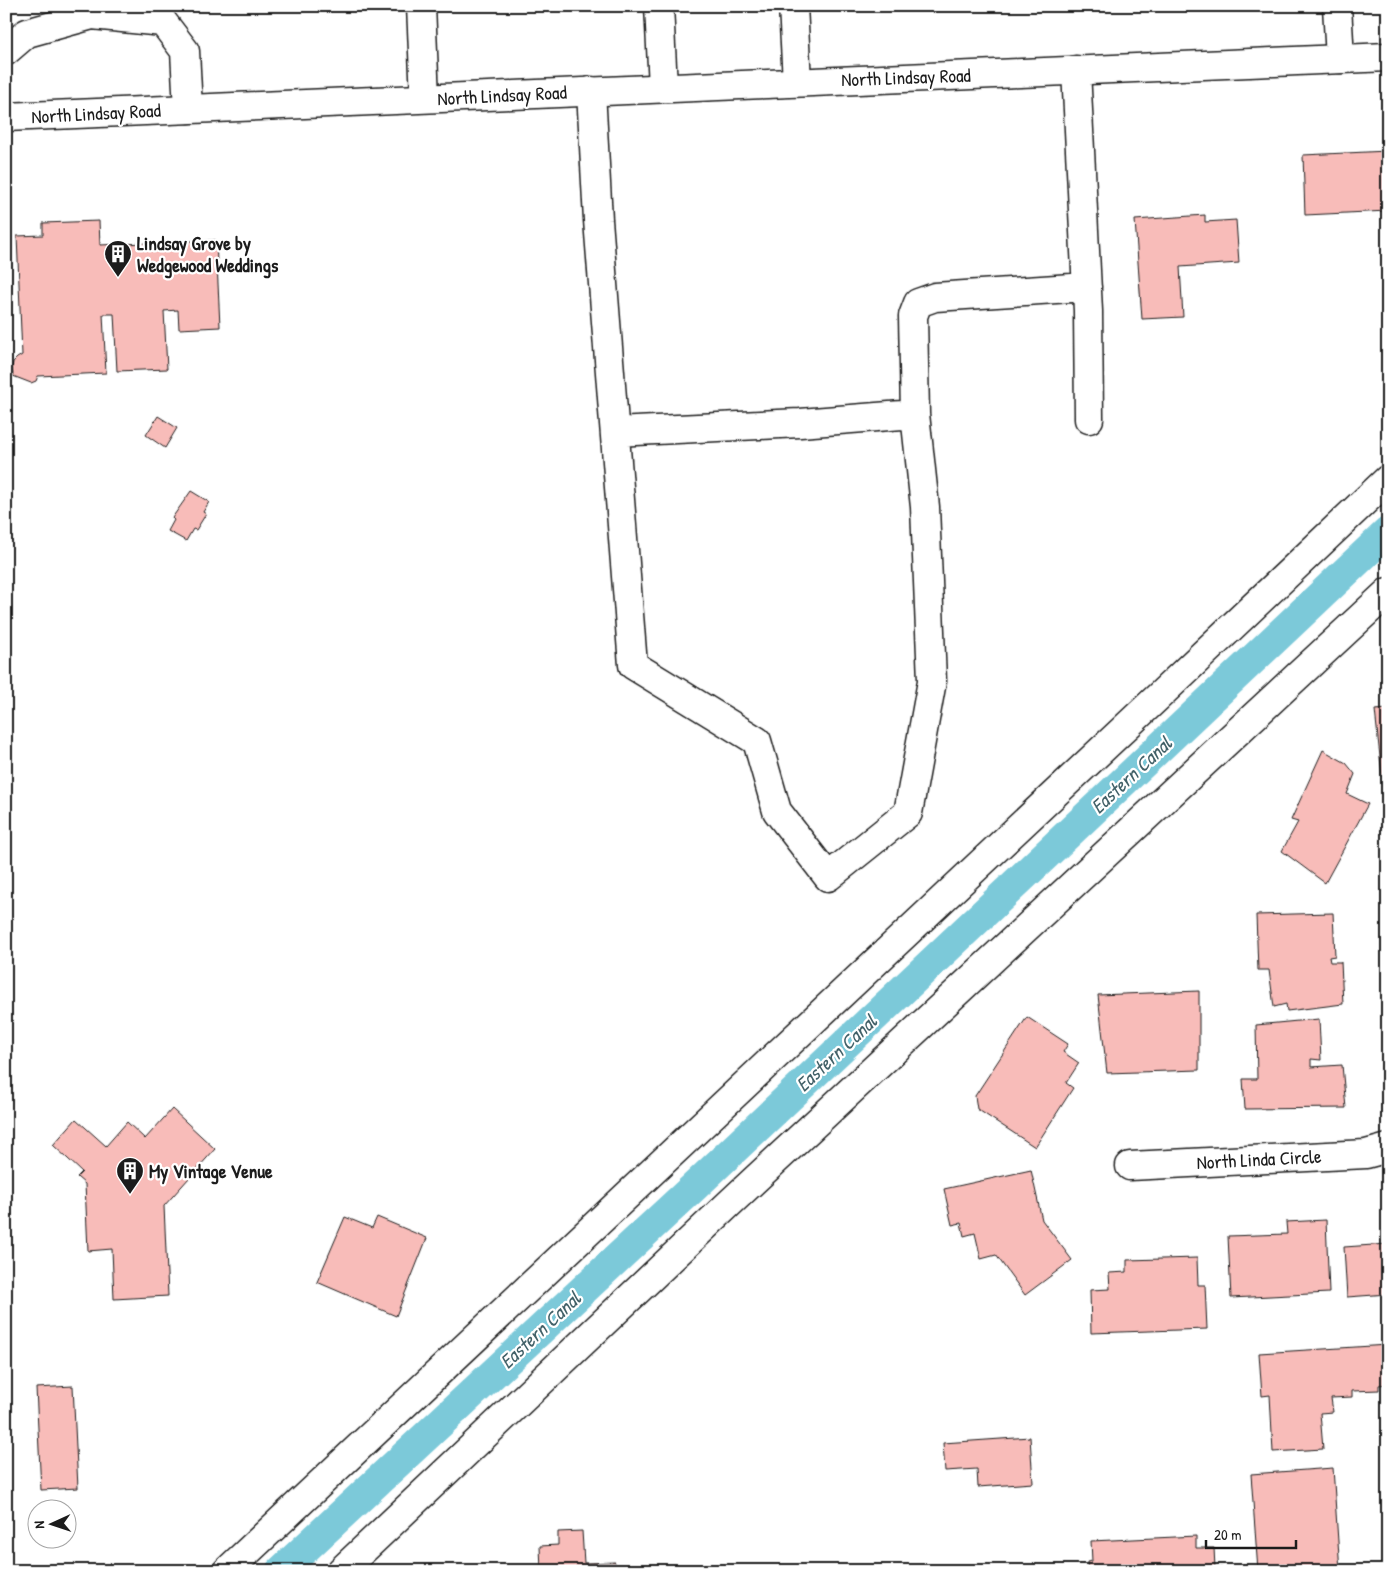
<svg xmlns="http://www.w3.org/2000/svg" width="1394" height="1577" font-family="'Patrick Hand',sans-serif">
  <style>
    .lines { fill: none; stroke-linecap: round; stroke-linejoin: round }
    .canal { stroke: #7bc9d9; stroke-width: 31 }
    .building { fill: #f8bcb9; stroke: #1c1c1c }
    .minor-casing { stroke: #1c1c1c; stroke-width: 31 }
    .major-casing { stroke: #1c1c1c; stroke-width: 31 }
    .minor { stroke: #fff; stroke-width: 28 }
    .major { stroke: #fff; stroke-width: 28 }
    .labels { text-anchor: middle; stroke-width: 4.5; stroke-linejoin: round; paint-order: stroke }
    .street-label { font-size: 19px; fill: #1c1c1c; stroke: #fff }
    .poi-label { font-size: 19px; font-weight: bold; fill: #1c1c1c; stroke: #fff; text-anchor: start }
    .water-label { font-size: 20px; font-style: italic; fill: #426168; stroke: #fff }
  </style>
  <rect width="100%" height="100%" fill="#fff"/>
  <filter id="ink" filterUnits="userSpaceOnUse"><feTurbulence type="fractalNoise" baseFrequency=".02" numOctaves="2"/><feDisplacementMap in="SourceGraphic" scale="10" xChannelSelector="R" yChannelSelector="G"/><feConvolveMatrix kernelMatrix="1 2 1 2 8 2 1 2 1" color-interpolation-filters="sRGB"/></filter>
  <g filter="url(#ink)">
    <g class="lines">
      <path class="canal" d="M 281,1571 L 695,1186 L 1388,532"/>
    </g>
    <path class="building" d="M 1388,151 L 1388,211 L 1305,215 L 1303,155 Z
      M 1205,215 L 1205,222 L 1236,220 L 1239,263 L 1180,267 L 1183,317 L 1142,319 L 1135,220 Z
      M 99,221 L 100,245 L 216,240 L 220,327 L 179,329 L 178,310 L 164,311 L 167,369 L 117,371 L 114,314 L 103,314 L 106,373 L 38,376 L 36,381 L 31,383 L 13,376 L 12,367 L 13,362 L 17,358 L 22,355 L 17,236 L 43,235 L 43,223 Z
      M 158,416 L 177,428 L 165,448 L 146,435 Z
      M 191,491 L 209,502 L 203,512 L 206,514 L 196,530 L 193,529 L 186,541 L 168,531 L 174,520 L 172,518 Z
      M 1388,709 L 1388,785 L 1383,785 L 1375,710 Z
      M 1323,750 L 1346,763 L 1355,774 L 1347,794 L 1368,804 L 1325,883 L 1282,851 L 1298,822 L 1291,820 Z
      M 1333,913 L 1335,956 L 1329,957 L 1330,962 L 1341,962 L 1343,1004 L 1287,1011 L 1286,1004 L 1274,1007 L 1269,970 L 1258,970 L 1256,915 Z
      M 1199,991 L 1199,1070 L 1107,1073 L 1098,995 Z
      M 1027,1017 L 1068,1044 L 1063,1052 L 1079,1063 L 1066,1083 L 1073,1088 L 1035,1147 L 977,1109 L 975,1096 Z
      M 1319,1019 L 1321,1060 L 1311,1059 L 1311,1067 L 1342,1065 L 1346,1108 L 1245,1109 L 1243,1079 L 1257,1079 L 1256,1025 Z
      M 172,1109 L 215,1149 L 164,1206 L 168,1296 L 114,1299 L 112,1249 L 88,1251 L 85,1184 L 77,1177 L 82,1172 L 53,1145 L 76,1119 L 106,1146 L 127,1122 L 145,1139 Z
      M 1031,1170 L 1042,1220 L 1072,1260 L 1025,1295 L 996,1255 L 981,1259 L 975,1233 L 964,1236 L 961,1223 L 952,1225 L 944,1189 Z
      M 345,1217 L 372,1228 L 377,1217 L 427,1238 L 396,1316 L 317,1282 Z
      M 1326,1220 L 1329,1293 L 1231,1298 L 1228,1236 L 1287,1234 L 1286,1222 Z
      M 1388,1244 L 1388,1294 L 1347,1297 L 1344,1247 Z
      M 1197,1258 L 1198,1285 L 1205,1285 L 1207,1329 L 1091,1333 L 1090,1290 L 1110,1289 L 1109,1273 L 1127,1272 L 1127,1260 Z
      M 1388,1345 L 1388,1384 L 1379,1385 L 1379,1390 L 1352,1391 L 1352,1397 L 1331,1398 L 1333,1412 L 1320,1413 L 1323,1449 L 1273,1452 L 1270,1395 L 1262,1396 L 1259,1353 Z
      M 73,1386 L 78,1488 L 41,1490 L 36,1388 Z
      M 1030,1437 L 1033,1483 L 978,1487 L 977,1469 L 945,1471 L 943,1443 Z
      M 1333,1468 L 1340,1571 L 1258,1571 L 1251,1474 Z
      M 582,1531 L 584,1563 L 615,1562 L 616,1571 L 541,1571 L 540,1546 L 558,1545 L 558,1532 Z
      M 1196,1536 L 1196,1548 L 1214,1548 L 1215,1568 L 1222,1568 L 1222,1571 L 1088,1571 L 1087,1562 L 1092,1561 L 1091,1541 Z
      M 1010,1568 L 1010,1571 L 974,1571 Z"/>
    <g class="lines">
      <defs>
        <path id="minor" d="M 421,6 L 425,98
          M 659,6 L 663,87
          M 793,6 L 797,82
          M 1337,6 L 1340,59
          M 6,51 L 27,33 L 92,15 L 163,22 L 185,51 L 188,109
          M 1076,70 L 1088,311 L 1089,419
          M 591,91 L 598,220 L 633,665 L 757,741 L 777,811 L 828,877 L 908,813 L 932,681 L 925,507 L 915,414 L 800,423 L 615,432
          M 915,414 L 913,316 L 918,303 L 935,297 L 1087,287
          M 1130,1166 L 1366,1154 L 1388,1148
          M 227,1571 L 1160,695 L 1388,479
          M 341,1571 L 732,1201 L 1388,592"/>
        <path id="major" d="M 6,117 L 1388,57"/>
      </defs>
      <use href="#minor" class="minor-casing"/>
      <use href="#major" class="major-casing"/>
      <use href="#minor" class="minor"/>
      <use href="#major" class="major"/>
    </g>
  </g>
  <defs>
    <symbol id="building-pin" viewBox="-11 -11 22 30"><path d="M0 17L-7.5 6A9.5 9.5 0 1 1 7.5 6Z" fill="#1c1c1c" stroke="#fff"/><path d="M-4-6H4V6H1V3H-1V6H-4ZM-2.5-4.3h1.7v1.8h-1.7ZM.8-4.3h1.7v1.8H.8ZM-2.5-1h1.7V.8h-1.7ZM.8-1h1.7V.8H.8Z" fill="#fff"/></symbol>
  </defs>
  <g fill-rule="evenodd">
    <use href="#building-pin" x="102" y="238" width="32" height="43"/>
    <use href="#building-pin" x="114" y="1155" width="32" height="43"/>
  </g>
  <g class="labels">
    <g class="street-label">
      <text transform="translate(906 77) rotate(-2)" y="7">North Lindsay Road</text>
      <text transform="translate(502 95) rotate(-3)" y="7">North Lindsay Road</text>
      <text transform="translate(96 113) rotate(-3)" y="7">North Lindsay Road</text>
      <text transform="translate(1259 1159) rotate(-3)" y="7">North Linda Circle</text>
    </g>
    <g class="poi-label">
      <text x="137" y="250">Lindsay Grove by<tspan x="137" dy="22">Wedgewood Weddings</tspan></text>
      <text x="149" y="1178">My Vintage Venue</text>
    </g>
    <g class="water-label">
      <text transform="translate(1131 775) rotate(-43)" y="7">Eastern Canal</text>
      <text transform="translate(836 1053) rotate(-43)" y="7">Eastern Canal</text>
      <text transform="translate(540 1330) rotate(-43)" y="7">Eastern Canal</text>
    </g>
  </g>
  <rect width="1394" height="1577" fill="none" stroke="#fff" stroke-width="25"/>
  <rect x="12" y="12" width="1369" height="1552" fill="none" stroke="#1c1c1c" stroke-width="2" filter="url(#ink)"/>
  <g transform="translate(52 1524) rotate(267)"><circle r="24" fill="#ffffff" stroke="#a4a4a4"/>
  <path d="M0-4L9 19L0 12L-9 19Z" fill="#1c1c1c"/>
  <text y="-8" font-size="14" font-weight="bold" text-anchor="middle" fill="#1c1c1c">N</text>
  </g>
  <path d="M1206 1540v8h90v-8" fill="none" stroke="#1c1c1c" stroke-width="2.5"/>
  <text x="1214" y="1540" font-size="15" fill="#1c1c1c" stroke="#ffffff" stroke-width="4" paint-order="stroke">20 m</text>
</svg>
